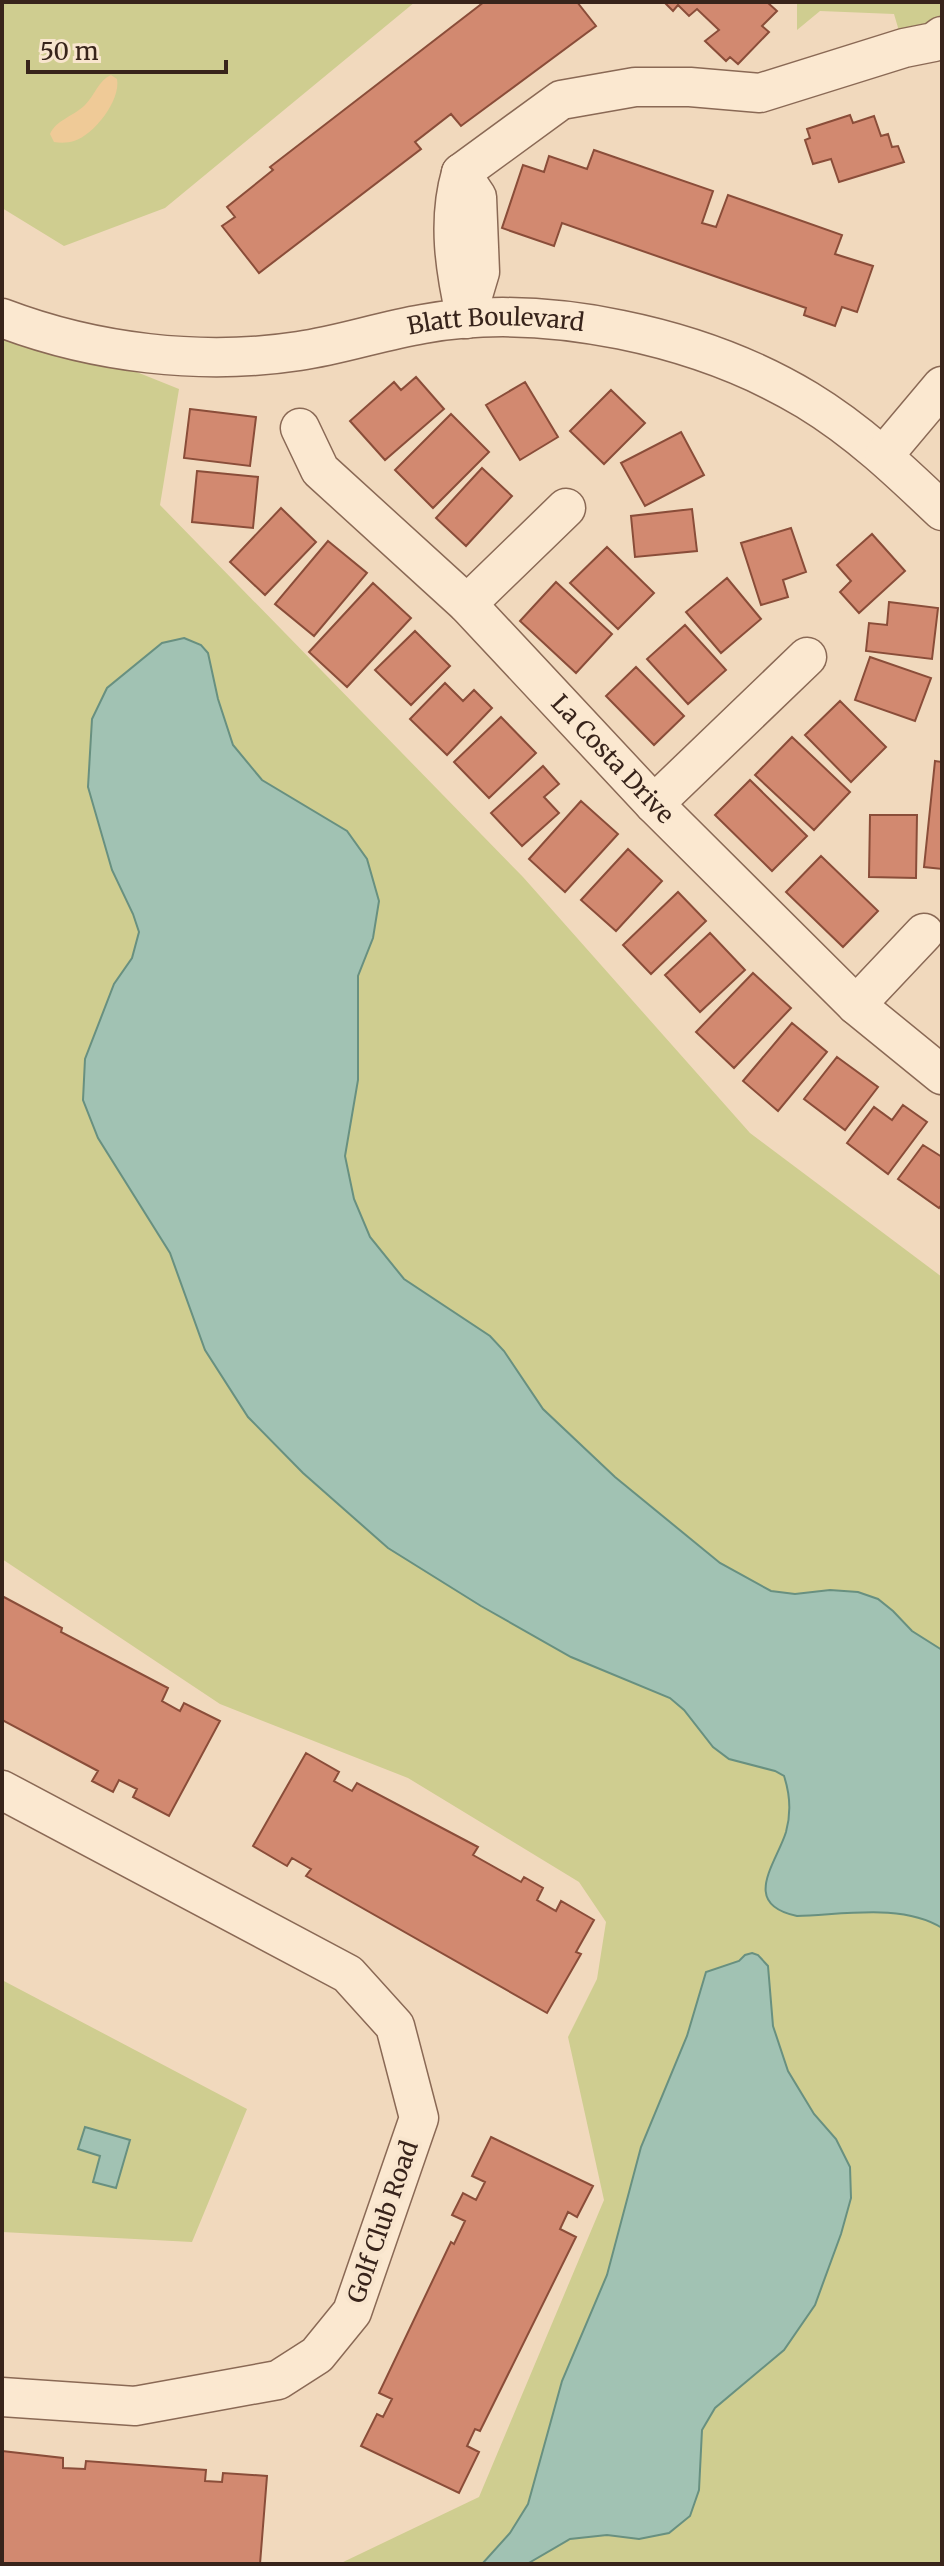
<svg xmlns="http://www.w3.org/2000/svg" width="944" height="2566" font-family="Merriweather,serif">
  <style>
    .green { fill: #cfcd90 }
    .sand { fill: #efca97 }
    .water { fill: #a1c2b3; stroke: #689080; stroke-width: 2 }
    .building { fill: #d28970; stroke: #8a4d39; stroke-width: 2 }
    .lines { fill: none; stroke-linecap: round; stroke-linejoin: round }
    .minor-casing { stroke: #8a6955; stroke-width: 41 }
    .minor { stroke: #fbe8d0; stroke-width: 38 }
    .labels { text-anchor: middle; stroke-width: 8; stroke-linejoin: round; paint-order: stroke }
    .street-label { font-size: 24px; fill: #38241b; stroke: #f8e5cd }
  </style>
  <rect width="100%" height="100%" fill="#f1d9bd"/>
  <path class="green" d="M 2,2 L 415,2 L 165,208 L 64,246 L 2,208 Z
    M 797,2 L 942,2 L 942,36 L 904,48 L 894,14 L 820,11 L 797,30 Z
    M 2,318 L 179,389 L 160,505 L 523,877 L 750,1133 L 942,1277 L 942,2564 L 339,2564 L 479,2497 L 604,2200 L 568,2037 L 597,1979 L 606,1922 L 579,1882 L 408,1778 L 220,1704 L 2,1559 Z
    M 2,1980 L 247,2109 L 192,2242 L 2,2232 Z"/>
  <path class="sand" d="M 111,75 L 117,79 C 121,100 94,135 74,141 C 68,143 60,143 54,142 L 50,134 C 56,120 74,116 85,105 C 95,95 98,81 111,75 Z"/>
  <path class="water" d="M 184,638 L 201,645 L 208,653 L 218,699 L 233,745 L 262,780 L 347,831 L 367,859 L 379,901 L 373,938 L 358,976 L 358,1080 L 345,1156 L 354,1199 L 370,1237 L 404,1279 L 490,1336 L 504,1351 L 543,1409 L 615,1477 L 720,1563 L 771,1591 L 795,1594 L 830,1590 L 858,1592 L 878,1599 L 893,1611 L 912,1631 L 942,1650 L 942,1928 C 902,1903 842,1915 797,1916 C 740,1904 776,1864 786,1832 C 791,1814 790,1794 784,1776 L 775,1771 L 729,1759 L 713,1747 L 684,1710 L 670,1698 L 571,1657 L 481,1606 L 388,1548 L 303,1473 L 248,1417 L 205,1350 L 170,1253 L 98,1138 L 83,1100 L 85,1059 L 114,984 L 132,958 L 139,932 L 133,914 L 112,870 L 88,787 L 92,719 L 107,688 L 162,643 Z
    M 752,1953 L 758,1955 L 768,1966 L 773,2026 L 788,2071 L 814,2114 L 836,2139 L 850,2167 L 851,2198 L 841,2234 L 815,2305 L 784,2350 L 715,2408 L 702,2430 L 699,2490 L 690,2516 L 669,2533 L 639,2539 L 607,2535 L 570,2539 L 527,2564 L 482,2564 L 510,2533 L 528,2504 L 562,2381 L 607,2275 L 641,2147 L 687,2036 L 706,1972 L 739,1961 L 745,1955 Z
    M 85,2127 L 130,2140 L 116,2188 L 93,2182 L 100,2156 L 78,2149 Z"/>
  <path class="building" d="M 484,2 L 577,2 L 596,26 L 461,126 L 451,114 L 415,142 L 421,149 L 259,273 L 222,226 L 235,217 L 227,207 L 273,170 L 270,167 Z
    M 664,2 L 767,2 L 777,11 L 762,26 L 769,32 L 738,64 L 730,57 L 726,61 L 705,41 L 719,30 L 697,9 L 689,16 L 678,5 L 673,11 Z
    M 850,115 L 853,123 L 874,116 L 881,136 L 888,134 L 892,147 L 898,146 L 904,162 L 839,182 L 831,159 L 813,164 L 805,140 L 810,138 L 807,129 Z
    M 594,150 L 713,191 L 702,223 L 716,227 L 728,195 L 842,235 L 835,254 L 873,266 L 857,312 L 842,307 L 835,326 L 804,315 L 806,308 L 562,223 L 554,246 L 502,228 L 523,165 L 544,172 L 549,156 L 587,169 Z
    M 416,377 L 444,409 L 385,460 L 350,421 L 394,382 L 401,390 Z
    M 525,382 L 558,437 L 520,460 L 486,405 Z
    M 611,390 L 645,423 L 604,464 L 570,431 Z
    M 190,409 L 256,417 L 250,466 L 184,458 Z
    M 451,414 L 489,452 L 433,508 L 395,470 Z
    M 681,432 L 704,475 L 645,506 L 621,463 Z
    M 482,468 L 512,496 L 466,546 L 436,518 Z
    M 197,471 L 258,477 L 253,528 L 192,522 Z
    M 281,508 L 316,542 L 265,595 L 230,562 Z
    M 692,509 L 697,551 L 635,557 L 631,516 Z
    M 791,528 L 806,572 L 783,580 L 788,597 L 761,605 L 741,543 Z
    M 872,534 L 905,571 L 859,613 L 840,592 L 851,581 L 837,565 Z
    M 328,541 L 367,573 L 314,636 L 275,604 Z
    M 607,547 L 654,593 L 618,629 L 570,583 Z
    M 727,578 L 761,619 L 721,653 L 686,612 Z
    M 556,582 L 612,634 L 576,673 L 520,621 Z
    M 373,583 L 411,618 L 347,687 L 309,652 Z
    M 889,602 L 938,608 L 932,659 L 866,651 L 869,623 L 887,625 Z
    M 685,625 L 726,670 L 688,704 L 647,659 Z
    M 415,631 L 450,666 L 411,705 L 375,670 Z
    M 870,657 L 931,678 L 915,721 L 855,700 Z
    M 636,667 L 684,716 L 654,745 L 606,696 Z
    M 445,683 L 463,701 L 474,690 L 492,708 L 447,755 L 410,719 Z
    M 840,701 L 886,747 L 851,782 L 805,735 Z
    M 501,717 L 536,753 L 489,798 L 454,762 Z
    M 792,737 L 850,792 L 814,830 L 755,775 Z
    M 935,761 L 942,762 L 942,869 L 924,867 Z
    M 543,766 L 559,784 L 544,797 L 559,813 L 522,846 L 491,813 Z
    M 750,780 L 807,836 L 772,871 L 715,815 Z
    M 581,801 L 618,834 L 565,892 L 529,859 Z
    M 870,815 L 917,815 L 916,878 L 869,877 Z
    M 628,849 L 662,881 L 616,931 L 581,900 Z
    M 821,856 L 878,911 L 843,947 L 786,892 Z
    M 678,892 L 706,921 L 651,974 L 623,945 Z
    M 710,933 L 745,970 L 700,1012 L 665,975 Z
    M 753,973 L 791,1008 L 734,1068 L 696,1032 Z
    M 792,1023 L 827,1052 L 778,1111 L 743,1081 Z
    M 837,1057 L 878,1087 L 845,1130 L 804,1099 Z
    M 903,1105 L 927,1122 L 888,1174 L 847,1143 L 874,1107 L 892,1120 Z
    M 923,1145 L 942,1157 L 942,1204 L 939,1208 L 898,1179 Z
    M 2,1596 L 62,1628 L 61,1632 L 168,1688 L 162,1701 L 180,1711 L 184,1703 L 220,1721 L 169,1816 L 133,1797 L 137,1789 L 119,1780 L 113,1792 L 92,1781 L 98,1771 L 2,1720 Z
    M 306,1753 L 339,1772 L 334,1781 L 352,1791 L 357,1783 L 478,1847 L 473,1855 L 521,1882 L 524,1877 L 543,1888 L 537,1900 L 556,1911 L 561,1901 L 594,1920 L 576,1952 L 581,1954 L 547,2013 L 306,1876 L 311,1869 L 292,1858 L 287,1866 L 253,1846 Z
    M 491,2137 L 593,2186 L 577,2217 L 568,2212 L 560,2229 L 576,2237 L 480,2431 L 475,2429 L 467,2446 L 479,2452 L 459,2493 L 361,2446 L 377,2414 L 383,2417 L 392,2399 L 379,2393 L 451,2242 L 454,2244 L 465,2221 L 452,2215 L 463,2193 L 476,2200 L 485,2182 L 472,2176 Z
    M 2,2451 L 63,2458 L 63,2468 L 85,2469 L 86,2461 L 206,2470 L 205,2481 L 222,2482 L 223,2473 L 267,2476 L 260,2564 L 2,2564 Z"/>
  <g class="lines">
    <defs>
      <g id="minor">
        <path d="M 461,173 L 561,100 L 635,87 L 690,87 L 760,93 L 904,48 L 934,42 L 942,36"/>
        <path d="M 461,173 L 477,197 L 480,272 L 466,319 C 455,271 447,221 461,173 Z"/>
        <path id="s1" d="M 2,318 C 94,353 201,366 299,351 C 341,345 381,331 423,324 C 545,302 701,336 807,400 C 858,431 899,470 942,511"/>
        <path id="s2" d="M 300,428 L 320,470 L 467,604 L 654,804 L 856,1005 L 942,1075"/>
        <path d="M 884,455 L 942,386"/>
        <path d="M 467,604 L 566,508"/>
        <path d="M 654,804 L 807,657"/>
        <path d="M 856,1005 L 924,933"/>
        <path d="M 2,1790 L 348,1974 L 395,2026 L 419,2118 L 352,2312 L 317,2355 L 278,2380 L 135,2406 L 2,2397"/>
      </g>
    </defs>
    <use href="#minor" class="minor-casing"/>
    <use href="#minor" class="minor"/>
  </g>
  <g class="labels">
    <g class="street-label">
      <text dy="8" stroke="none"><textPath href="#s1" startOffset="502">Blatt Boulevard</textPath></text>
      <text dy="8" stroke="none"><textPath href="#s2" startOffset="458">La Costa Drive</textPath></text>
      <text transform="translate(383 2222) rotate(-71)" y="8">Golf Club Road</text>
    </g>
  </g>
  <rect width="944" height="2566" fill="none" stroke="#38241b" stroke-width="8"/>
  <path d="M28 60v12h198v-12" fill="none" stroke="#38241b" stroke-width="4"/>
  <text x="40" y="60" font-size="24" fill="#38241b" stroke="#f8e5cd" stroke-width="6" paint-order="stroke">50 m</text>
</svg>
